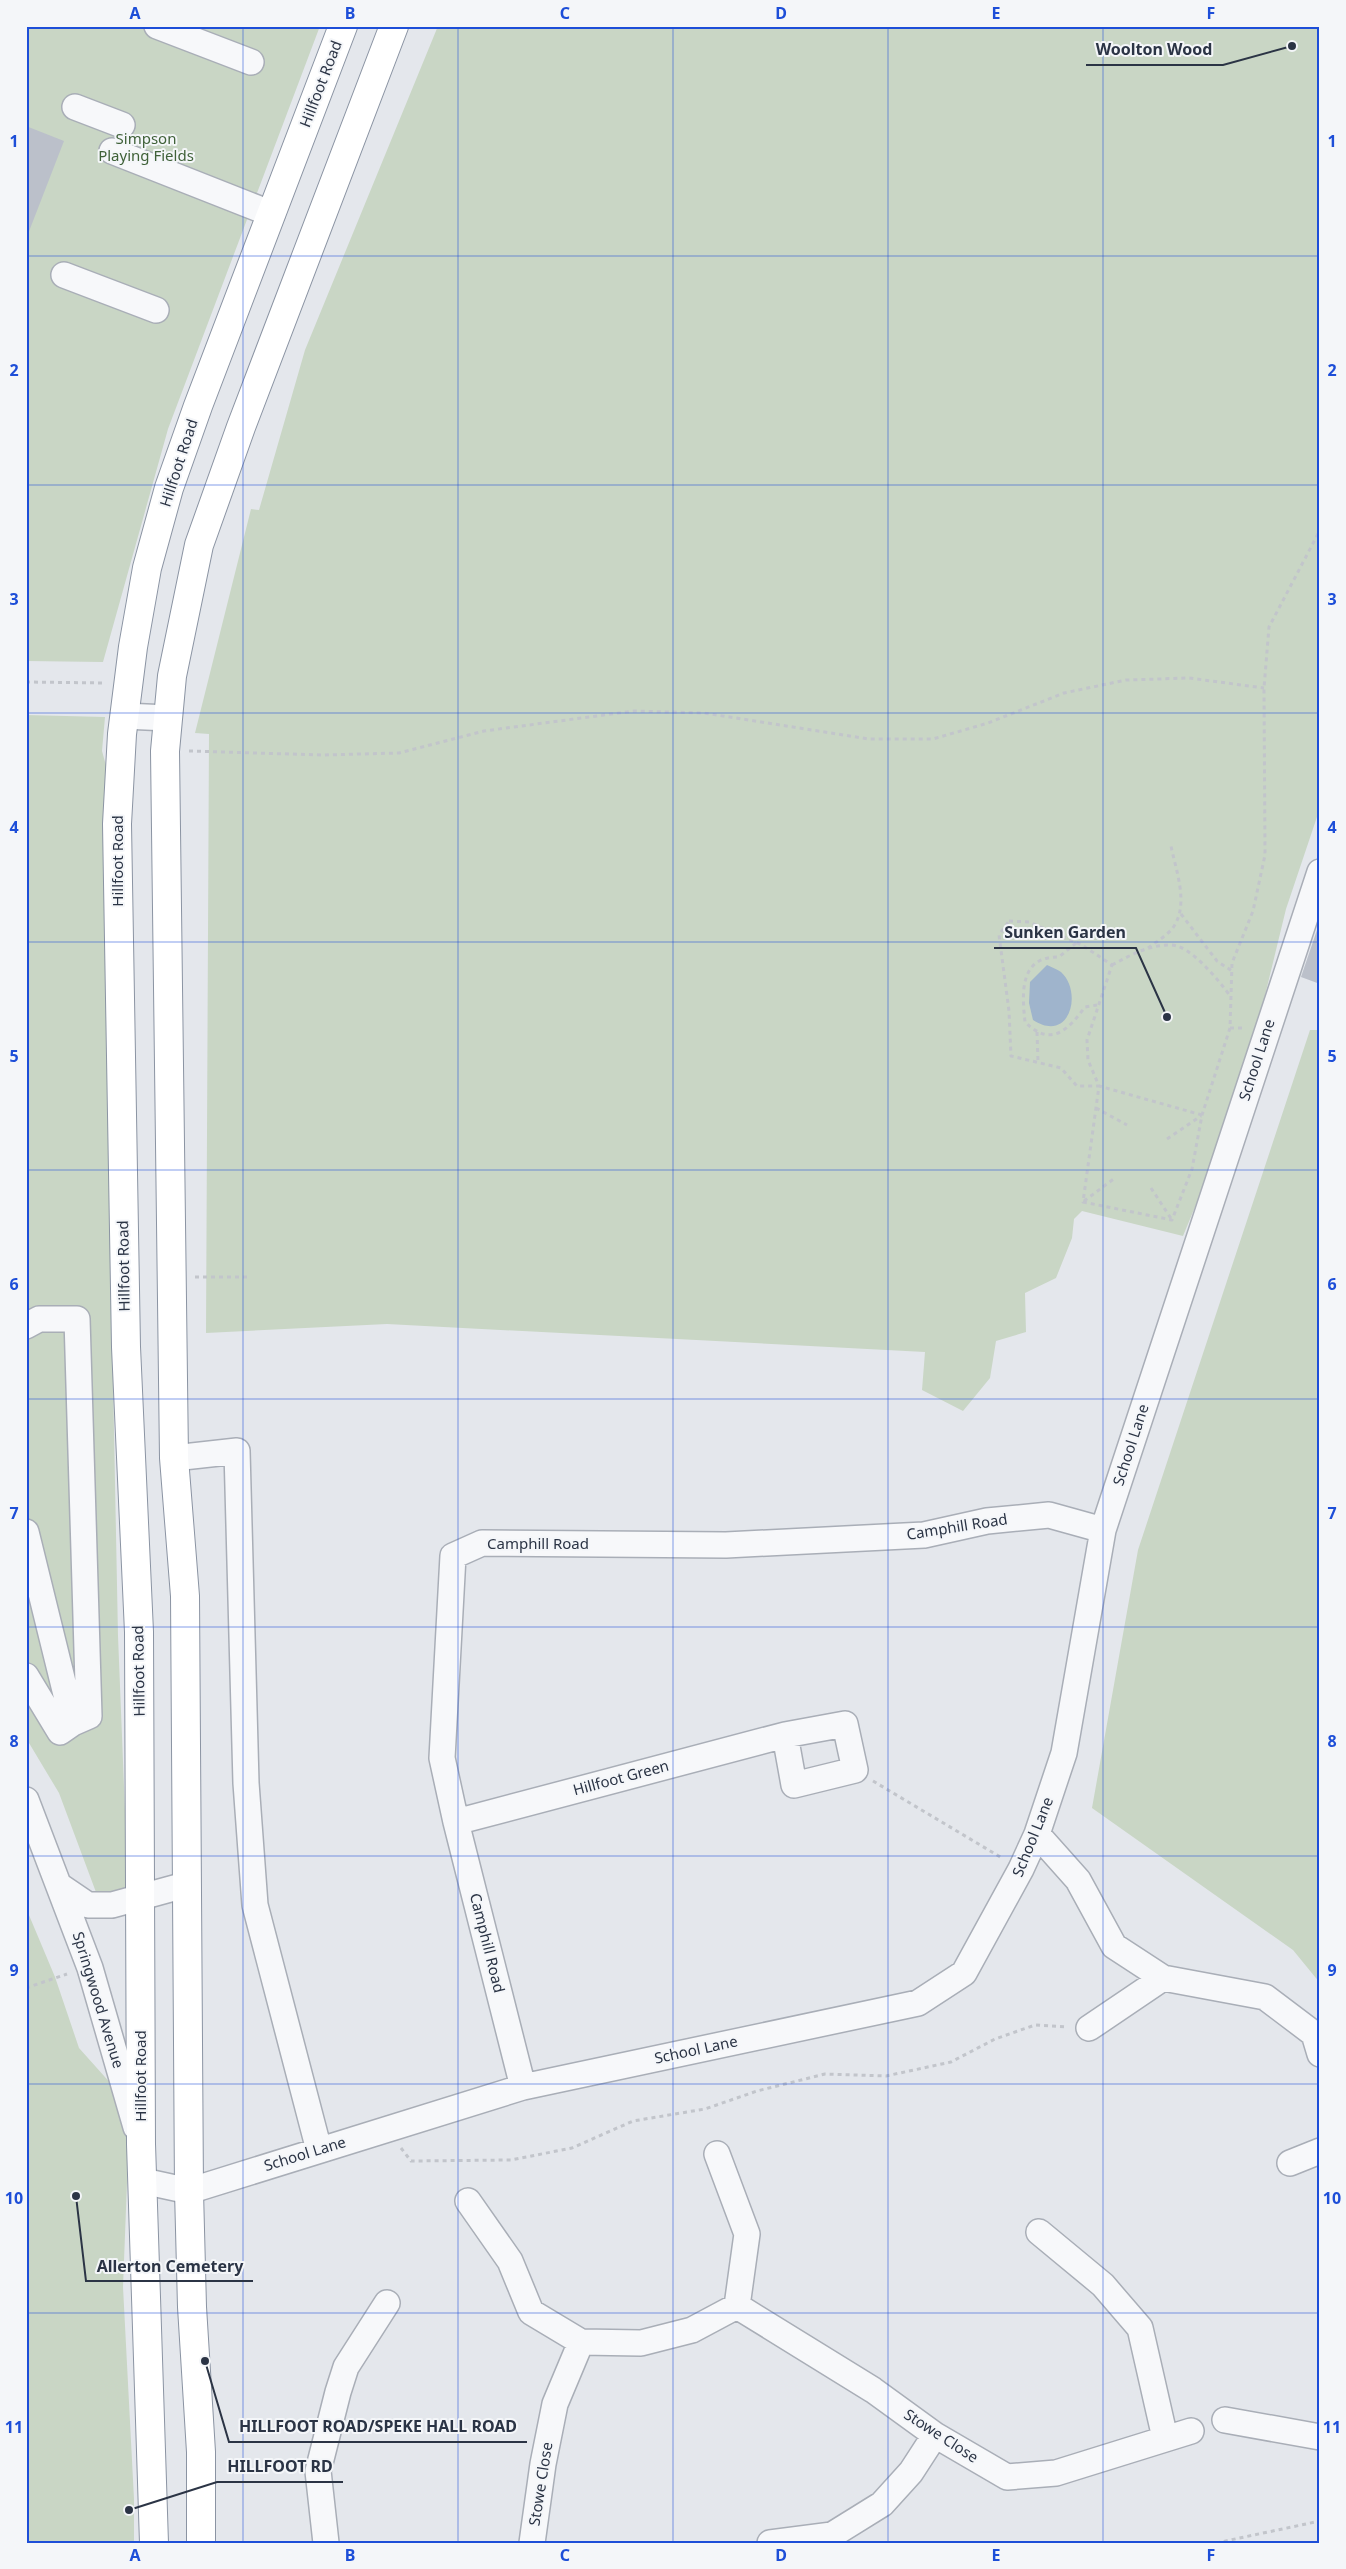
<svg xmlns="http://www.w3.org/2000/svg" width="1346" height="2569" font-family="'Noto Sans',sans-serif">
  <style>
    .green { fill: #c9d6c5 }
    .water { fill: #9fb4cc }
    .building { fill: #bbc0ca }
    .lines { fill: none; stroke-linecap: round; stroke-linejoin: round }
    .minor-casing { stroke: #a9aeb7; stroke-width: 28 }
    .highway-casing { stroke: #8b94a3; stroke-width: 30 }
    .path { stroke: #c2c5cb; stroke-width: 3; stroke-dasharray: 4 4; stroke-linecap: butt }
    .minor { stroke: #f7f8fa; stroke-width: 25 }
    .highway { stroke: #fff; stroke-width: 28 }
    .grid { fill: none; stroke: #1d4ed8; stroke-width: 1; stroke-opacity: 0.55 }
    .labels { text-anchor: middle; stroke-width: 4; stroke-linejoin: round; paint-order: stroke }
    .street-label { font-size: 15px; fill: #2b3445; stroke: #f4f6f9 }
    .park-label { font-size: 15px; fill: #3f6138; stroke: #f4f6f9 }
    .leader { fill: none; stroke: #2b3445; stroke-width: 2 }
    .callout-dot { fill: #2b3445; stroke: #f4f6f9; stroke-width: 2 }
    .callout-label { font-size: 16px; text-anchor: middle; font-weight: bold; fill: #2b3445; stroke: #f4f6f9; stroke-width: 4; stroke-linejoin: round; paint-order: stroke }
    .neatline { fill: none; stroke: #1d4ed8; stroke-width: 2 }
    .grid-label { font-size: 16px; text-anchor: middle; font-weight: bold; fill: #1d4ed8 }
  </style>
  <rect width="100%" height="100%" fill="#e4e7ec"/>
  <path class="green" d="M 26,26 L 320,26 L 168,429 L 103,662 L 26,661 Z
    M 438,26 L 1320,26 L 1320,808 L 1286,909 L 1240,1098 L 1183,1236 L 1082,1211 L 1074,1219 L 1072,1238 L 1056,1278 L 1025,1293 L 1026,1332 L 996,1341 L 990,1378 L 963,1411 L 922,1390 L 925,1352 L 387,1324 L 206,1333 L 209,734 L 195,733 L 251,509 L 259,510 L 305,350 Z
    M 26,715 L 105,717 L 102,751 L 107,769 L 108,1122 L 118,1636 L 129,1911 L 103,1911 L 59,1793 L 26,1738 Z
    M 1310,1030 L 1320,1030 L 1320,1983 L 1293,1950 L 1092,1808 L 1138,1550 Z
    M 26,1908 L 55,1977 L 79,2048 L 130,2105 L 123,2287 L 134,2499 L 134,2543 L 26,2543 Z"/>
  <path class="water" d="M 1047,965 C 1051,967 1057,969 1061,972 C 1083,992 1070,1044 1033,1020 L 1029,1003 L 1030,982 Z"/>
  <path class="building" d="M 26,126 L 64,141 L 28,234 L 26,233 Z
    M 1317,930 L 1320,930 L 1320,984 L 1301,977 Z"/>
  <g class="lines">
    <defs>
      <path id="minor" d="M 157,26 L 251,62
        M 75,107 L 122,125
        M 112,151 L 272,214
        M 64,275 L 156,310
        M 124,716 L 168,718
        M 26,1326 L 39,1319 L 77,1319 L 89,1716 L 73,1723 L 60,1732 L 26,1676
        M 174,1458 L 237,1451 L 246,1783 L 255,1905 L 319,2150
        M 26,1532 L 73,1723
        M 26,1800 L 90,1968 L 136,2127
        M 456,1822 L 785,1735 L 845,1724 L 855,1770 L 794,1785 L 785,1735
        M 1037,1834 L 1078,1880 L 1114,1946 L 1163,1978 L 1265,1997 L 1314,2034 L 1320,2054
        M 60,1886 L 88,1905 L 112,1905 L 185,1885
        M 1089,2028 L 1163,1978
        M 523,2087 L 456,1822 L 442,1758 L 453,1556 L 482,1543 L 726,1545 L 924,1535 L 987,1521 L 1049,1515 L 1103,1530
        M 717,2154 L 747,2234 L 737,2306
        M 1290,2163 L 1320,2151
        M 143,2181 L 189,2191 L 523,2087 L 918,2003 L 964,1973 L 1021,1869 L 1037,1834 L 1064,1753 L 1103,1530 L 1320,872
        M 468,2201 L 510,2261 L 531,2312 L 581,2342 L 641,2343 L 692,2330 L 737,2306 L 873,2390 L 935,2435 L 1007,2477 L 1056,2473 L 1191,2431
        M 1039,2232 L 1103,2285 L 1140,2328 L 1165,2438
        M 1225,2420 L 1320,2437
        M 326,2543 L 318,2471 L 338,2392 L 346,2367 L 387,2303
        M 532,2543 L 543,2464 L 555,2404 L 581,2342
        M 770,2543 L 832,2535 L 882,2504 L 911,2472 L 935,2435"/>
      <path id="highway" d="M 154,2543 L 141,2144 L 139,1632 L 126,1347 L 117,824 L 122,734 L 133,647 L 147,568 L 169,488 L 198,406 L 343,26
        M 201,2543 L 201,2452 L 192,2307 L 189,2191 L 185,1596 L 174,1458 L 165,751 L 172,676 L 199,545 L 241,427 L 394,26"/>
    </defs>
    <use href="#minor" class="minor-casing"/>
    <use href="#highway" class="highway-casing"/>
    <path class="path" d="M 26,682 L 104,683
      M 189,751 L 323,755 L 399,753 L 484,731 L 634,711 L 704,713 L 869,739 L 933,739 L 988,723 L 1064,693 L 1126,680 L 1189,678 L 1264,688
      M 1181,914 L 1217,961 L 1232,971
      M 1009,921 L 1029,922 L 1082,945 L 1112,965 L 1087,1040 L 1088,1060 L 1099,1086 L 1077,1086 L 1061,1068 L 1011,1056 L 1009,1011 L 999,935 Z
      M 1076,943 L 1059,957 C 1019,956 1022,994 1025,1022 C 1051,1048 1068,1030 1085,1007 L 1097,1005
      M 1148,948 C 1156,942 1166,936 1172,929 C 1190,906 1176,871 1171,846
      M 1112,965 C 1131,955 1148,945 1170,945 C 1190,944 1220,982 1231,997
      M 1230,1028 L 1244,1028
      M 1037,1032 L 1038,1062
      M 1096,1108 L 1127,1125
      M 1202,1115 L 1099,1086 L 1083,1202 L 1172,1220 L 1192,1169 L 1202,1115 L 1230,1028 L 1232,963 L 1253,911 L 1265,855 L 1264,688 L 1269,627 L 1320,530
      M 1167,1139 L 1201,1116
      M 1151,1188 L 1172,1220
      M 1084,1201 L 1115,1178
      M 195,1277 L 250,1277
      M 873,1781 L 1002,1858
      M 26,1988 L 67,1974
      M 401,2148 L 411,2161 L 511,2160 L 572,2148 L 633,2121 L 705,2109 L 757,2091 L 825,2074 L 886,2076 L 951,2062 L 995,2039 L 1035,2025 L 1068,2027
      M 1216,2543 L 1320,2521"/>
    <use href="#minor" class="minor"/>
    <use href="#highway" class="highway"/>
  </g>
  <path class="grid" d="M 243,26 L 243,2543M 458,26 L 458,2543M 673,26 L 673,2543M 888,26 L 888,2543M 1103,26 L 1103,2543M 26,256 L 1320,256M 26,485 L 1320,485M 26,713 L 1320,713M 26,942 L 1320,942M 26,1170 L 1320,1170M 26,1399 L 1320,1399M 26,1627 L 1320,1627M 26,1856 L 1320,1856M 26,2084 L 1320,2084M 26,2313 L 1320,2313"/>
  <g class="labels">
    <g class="street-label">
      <text transform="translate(321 84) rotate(-69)" y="5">Hillfoot Road</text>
      <text transform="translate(179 463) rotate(-72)" y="5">Hillfoot Road</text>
      <text transform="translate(118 861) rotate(-90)" y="5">Hillfoot Road</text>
      <text transform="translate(1257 1060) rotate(-72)" y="5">School Lane</text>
      <text transform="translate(124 1266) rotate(-91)" y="5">Hillfoot Road</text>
      <text transform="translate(1131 1445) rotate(-72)" y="5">School Lane</text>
      <text transform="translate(957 1527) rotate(-9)" y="5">Camphill Road</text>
      <text x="538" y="1549">Camphill Road</text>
      <text transform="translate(139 1671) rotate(-91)" y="5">Hillfoot Road</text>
      <text transform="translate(621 1778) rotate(-15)" y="5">Hillfoot Green</text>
      <text transform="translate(1033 1837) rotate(-68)" y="5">School Lane</text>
      <text transform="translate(487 1943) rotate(76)" y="5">Camphill Road</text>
      <text transform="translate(98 2000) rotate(73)" y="5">Springwood Avenue</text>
      <text transform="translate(696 2050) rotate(-12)" y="5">School Lane</text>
      <text transform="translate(141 2076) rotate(-90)" y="5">Hillfoot Road</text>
      <text transform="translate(305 2154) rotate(-17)" y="5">School Lane</text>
      <text transform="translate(941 2436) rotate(33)" y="5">Stowe Close</text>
      <text transform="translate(541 2484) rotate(-81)" y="5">Stowe Close</text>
    </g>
    <g class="park-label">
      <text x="146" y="144">Simpson<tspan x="146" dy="17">Playing Fields</tspan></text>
    </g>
  </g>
  <path class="leader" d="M1292 46L1223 65H1086M1167 1017L1136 948H994M76 2196L86 2281H253M205 2361L229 2442H527M129 2510L217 2482H343"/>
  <g class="callout-dot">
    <circle cx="1292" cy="46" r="5"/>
    <circle cx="1167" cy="1017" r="5"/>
    <circle cx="76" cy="2196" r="5"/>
    <circle cx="205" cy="2361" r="5"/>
    <circle cx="129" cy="2510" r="5"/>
  </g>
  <g class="callout-label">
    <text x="1154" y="55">Woolton Wood</text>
    <text x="1065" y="938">Sunken Garden</text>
    <text x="170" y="2272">Allerton Cemetery</text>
    <text x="378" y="2432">HILLFOOT ROAD/SPEKE HALL ROAD</text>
    <text x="280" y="2472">HILLFOOT RD</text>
  </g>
  <rect width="1346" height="2569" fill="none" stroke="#f4f6f9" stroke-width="55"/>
  <rect x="28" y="28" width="1290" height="2514" class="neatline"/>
  <g class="grid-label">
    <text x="135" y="19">A</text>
    <text x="350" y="19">B</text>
    <text x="565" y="19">C</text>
    <text x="781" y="19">D</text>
    <text x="996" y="19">E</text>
    <text x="1211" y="19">F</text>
    <text x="14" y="147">1</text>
    <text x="1332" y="147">1</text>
    <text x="14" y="376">2</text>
    <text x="1332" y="376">2</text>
    <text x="14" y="605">3</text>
    <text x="1332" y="605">3</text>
    <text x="14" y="833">4</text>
    <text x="1332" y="833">4</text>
    <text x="14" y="1062">5</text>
    <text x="1332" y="1062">5</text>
    <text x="14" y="1290">6</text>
    <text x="1332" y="1290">6</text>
    <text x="14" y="1519">7</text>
    <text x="1332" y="1519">7</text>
    <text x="14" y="1747">8</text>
    <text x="1332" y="1747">8</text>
    <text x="14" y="1976">9</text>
    <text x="1332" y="1976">9</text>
    <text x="14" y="2204">10</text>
    <text x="1332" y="2204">10</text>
    <text x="14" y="2433">11</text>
    <text x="1332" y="2433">11</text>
    <text x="135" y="2561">A</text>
    <text x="350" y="2561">B</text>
    <text x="565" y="2561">C</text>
    <text x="781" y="2561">D</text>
    <text x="996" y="2561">E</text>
    <text x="1211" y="2561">F</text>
  </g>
</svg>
